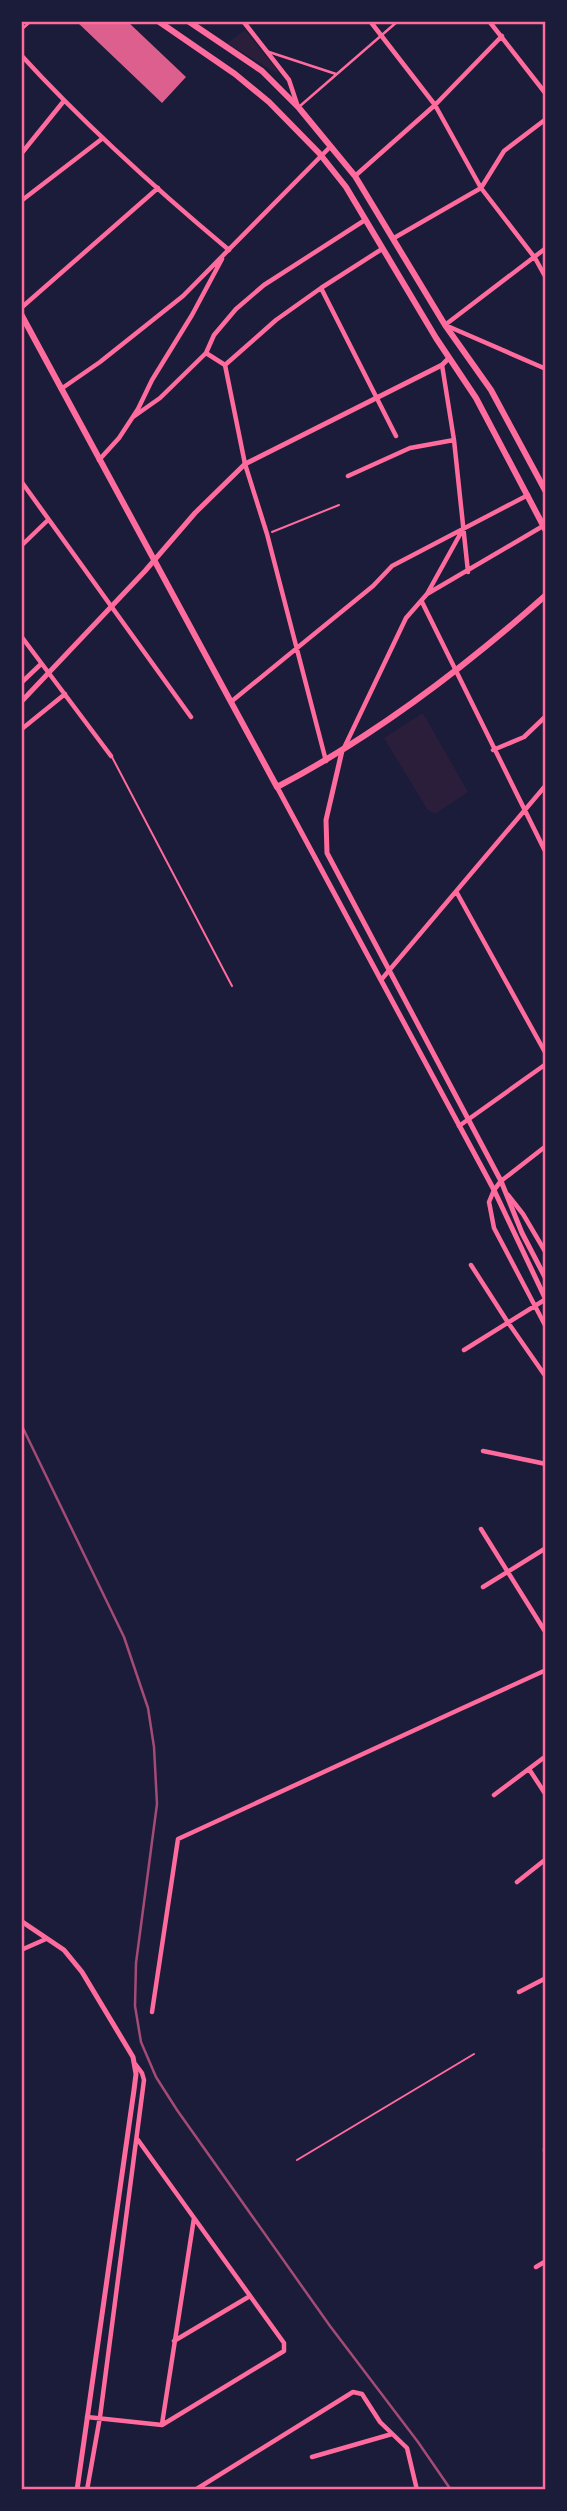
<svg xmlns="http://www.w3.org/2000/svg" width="567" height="2511" font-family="'PT Sans',sans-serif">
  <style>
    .green { fill: #2a1e3b }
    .building { fill: #dd5f8e }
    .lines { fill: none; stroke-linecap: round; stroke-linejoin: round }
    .path { stroke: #ff6b9d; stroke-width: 2 }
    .service { stroke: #ff6b9d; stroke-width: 2 }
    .pedestrian { stroke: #ff6b9d; stroke-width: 2.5 }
    .minor { stroke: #ff6b9d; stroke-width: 4.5 }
    .tertiary { stroke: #ff6b9d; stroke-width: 5 }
    .secondary { stroke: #ff6b9d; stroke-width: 5 }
    .primary { stroke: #ff6b9d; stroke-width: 6 }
    .rail { stroke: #a44b75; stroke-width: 2.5 }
    .neatline { fill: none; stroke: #ff6b9d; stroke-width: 2.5 }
  </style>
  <rect width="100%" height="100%" fill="#1b1b3a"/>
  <path class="green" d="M 245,30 L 278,71 L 276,73 L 227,43 Z
    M 423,713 L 468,792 L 435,814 L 427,809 L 384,738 Z"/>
  <path class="building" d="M 76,21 L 127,21 L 186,77 L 162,103 Z"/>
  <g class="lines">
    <path class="path" d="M 272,532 L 339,505"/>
    <path class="service" d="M 112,757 L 232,986
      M 297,2160 L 474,2054"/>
    <path class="pedestrian" d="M 545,21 L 546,22
      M 21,30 L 31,21
      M 269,52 L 336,74
      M 300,106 L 398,21"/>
    <path class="minor" d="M 243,21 L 289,80 L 298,107
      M 370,21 L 435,105 L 481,188 L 535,258 L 546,278
      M 489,21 L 546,94
      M 21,55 C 85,125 156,189 229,250
      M 21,154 L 63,102
      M 355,176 L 435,105 L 502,36
      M 21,201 L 103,138
      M 394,238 L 481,188 L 504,151 L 546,119
      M 546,248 L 445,325 L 546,369
      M 321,288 L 396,436
      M 21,308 L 158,188
      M 206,353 L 225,365 L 245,464 L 267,534 L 326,761
      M 225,365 L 276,320 L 321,288 L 382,249
      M 442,365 L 454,440 L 468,572
      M 61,389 L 100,362 L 183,296 L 330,147
      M 133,417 L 160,398 L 206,353 L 214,335 L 236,309 L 264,285 L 365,220
      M 99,460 L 119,438 L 138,409 L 152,380 L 192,315 L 222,259
      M 348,476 L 410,448 L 454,440
      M 21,481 L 191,717
      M 21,546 L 48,520
      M 427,594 L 543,526
      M 422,602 L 546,853
      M 21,636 L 111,756
      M 21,683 L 41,664
      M 232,701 L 373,586 L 392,566 L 528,495
      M 23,728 L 65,694
      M 344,748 L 406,618 L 427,594 L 463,529
      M 493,750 L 524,737 L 546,716
      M 457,893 L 546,1054
      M 381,980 L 546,785
      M 459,1126 L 546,1064
      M 546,1146 L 501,1181 L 494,1190 L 489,1202 L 494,1228 L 546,1327
      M 508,1195 L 523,1214 L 546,1253
      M 471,1265 L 507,1321 L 546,1377
      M 464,1350 L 546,1299
      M 483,1451 L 546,1464
      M 481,1529 L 546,1633
      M 483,1587 L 546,1548
      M 529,1769 L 546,1795
      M 494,1795 L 546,1756
      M 517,1882 L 546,1859
      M 21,1950 L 46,1939
      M 519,1992 L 546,1978
      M 152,2012 L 178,1839 C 300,1783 423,1726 546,1670
      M 545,2149 L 546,2166
      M 536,2267 L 546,2261
      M 174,2341 L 250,2296
      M 87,2417 L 162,2425 L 284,2351 L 284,2343 L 138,2140
      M 162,2424 L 194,2218
      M 312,2457 L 392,2434
      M 87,2490 L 100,2417 L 144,2080 L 142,2073 L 136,2065
      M 195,2490 L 353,2392 L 362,2394 L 380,2422 L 407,2448 L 417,2490"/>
    <path class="tertiary" d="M 21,702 L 145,571 L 195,513 L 245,464 L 442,365 L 449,358
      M 21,1921 L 64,1950 L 82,1972 L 133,2057 L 136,2074 L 134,2090 L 77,2490"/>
    <path class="secondary" d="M 342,751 L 326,820 L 327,853 L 501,1181 L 522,1233 L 546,1279
      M 277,787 L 494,1190 L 546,1300"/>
    <path class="primary" d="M 158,21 L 235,74 L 269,102 L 319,153 L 346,187 L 436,338 L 476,398 L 546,531
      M 188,21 L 262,71 L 299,108 L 355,176 L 445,325 L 491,390 L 546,492
      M 21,314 L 277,787 C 375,736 464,668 546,595"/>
    <path class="rail" d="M 21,1424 L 124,1637 L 148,1708 L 154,1747 L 157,1804 L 136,1963 L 135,2006 L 141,2042 L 156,2077 L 177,2110 L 330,2326 L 418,2442 L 451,2490"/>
  </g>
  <rect width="567" height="2511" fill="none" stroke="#1b1b3a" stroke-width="46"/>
  <rect x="23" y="23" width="521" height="2465" class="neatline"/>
</svg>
